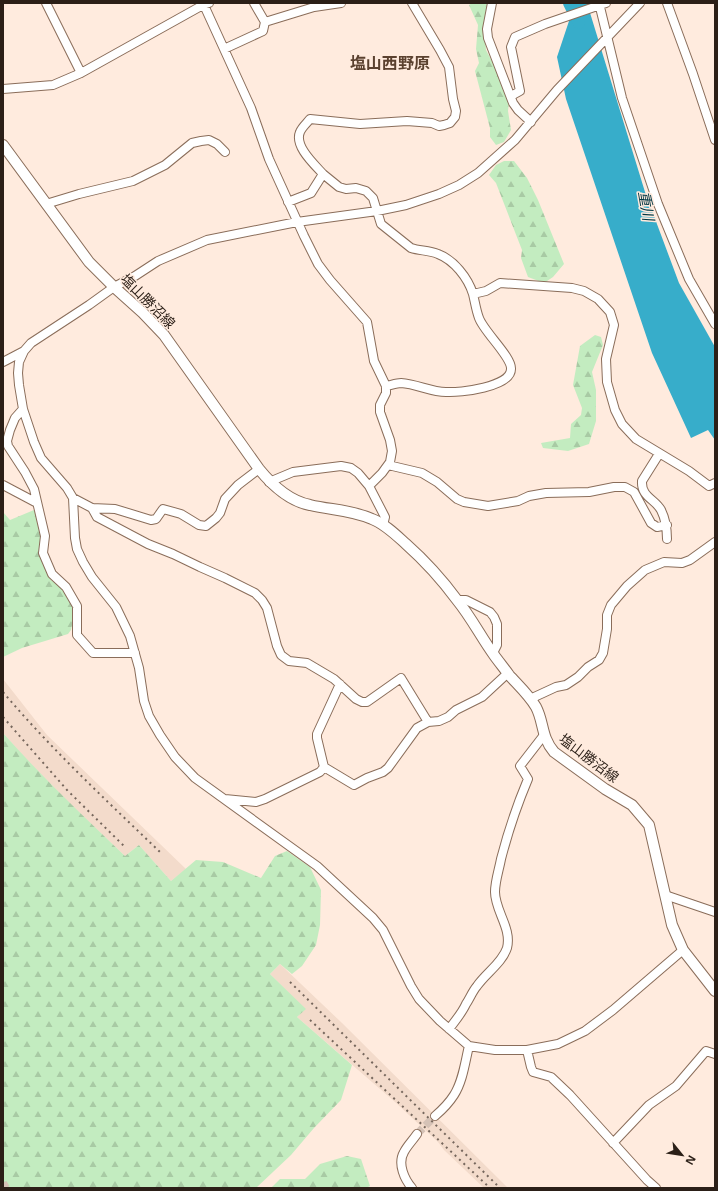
<svg xmlns="http://www.w3.org/2000/svg" width="718" height="1191" font-family="'Noto Sans','Noto Sans JP',sans-serif">
  <style>
    .built { fill: #f3dbcb }
    .forest { fill: url(#forest-firs) }
    .water { fill: #37adca }
    .lines { fill: none; stroke-linecap: round; stroke-linejoin: round }
    .river { stroke: #37adca; stroke-width: 12 }
    .minor-tunnel { stroke: #d5c2b6; stroke-width: 8; stroke-dasharray: 8 4; stroke-linecap: butt }
    .minor-casing { stroke: #8a6d5a; stroke-width: 10 }
    .major-casing { stroke: #8a6d5a; stroke-width: 12 }
    .minor { stroke: #fff; stroke-width: 8 }
    .major { stroke: #fff; stroke-width: 10 }
    .rail { stroke: #75665c; stroke-width: 2; stroke-dasharray: 2 4; stroke-linecap: butt }
    .labels { text-anchor: middle; stroke-width: 3; stroke-linejoin: round; paint-order: stroke }
    .street-label { font-size: 14px; fill: #2b1f17; stroke: #ffebde }
    .water-label { font-size: 15px; font-style: italic; fill: #003744; stroke: #ffebde }
    .quarter-label { font-size: 16px; font-weight: bold; fill: #5b412f; stroke: #ffebde }
  </style>
  <defs>
    <pattern id="forest-firs" width="22" height="20" patternUnits="userSpaceOnUse"><rect width="22" height="20" fill="#c3ecc0"/><path d="M5 1l3.5 6h-7zM16 11l3.5 6h-7z" fill="#a8caa4"/></pattern>
  </defs>
  <rect width="100%" height="100%" fill="#ffebde"/>
  <path class="built" d="M 3,679 L 47,735 L 186,869 L 171,881 L 139,845 L 125,856 L 67,801 L 26,759 L 3,733 Z
    M 280,964 L 342,1023 L 508,1188 L 484,1188 L 444,1150 L 438,1142 L 395,1102 L 297,1017 L 305,1009 L 270,974 Z"/>
  <path class="forest" d="M 472,3 L 487,3 L 484,26 L 486,50 L 496,69 L 509,102 L 508,111 L 511,130 L 504,142 L 496,145 L 490,137 L 490,128 L 475,71 L 479,63 L 476,49 L 478,25 L 469,5 Z
    M 504,161 L 514,161 L 527,178 L 538,200 L 564,264 L 553,277 L 544,283 L 528,277 L 521,258 L 522,250 L 496,183 L 489,175 L 496,165 Z
    M 595,335 L 601,337 L 603,345 L 592,372 L 596,390 L 596,421 L 589,444 L 568,451 L 543,448 L 541,443 L 570,438 L 571,424 L 581,415 L 582,408 L 573,385 L 580,346 Z
    M 34,510 L 41,532 L 39,553 L 51,580 L 64,589 L 75,611 L 71,630 L 68,634 L 22,648 L 3,657 L 3,512 L 10,520 Z
    M 3,733 C 41,776 83,816 125,856 L 139,845 L 171,881 L 196,860 L 223,862 L 261,878 L 275,856 L 287,851 L 310,867 L 321,890 L 320,925 L 316,945 L 302,966 L 292,974 L 280,964 L 270,974 L 306,1009 L 297,1017 L 352,1065 L 341,1100 L 314,1128 L 291,1155 L 256,1188 L 3,1188 Z
    M 347,1156 L 361,1159 L 370,1186 L 366,1188 L 271,1188 L 280,1179 L 305,1179 L 320,1164 Z"/>
  <path class="water" d="M 575,3 L 587,3 L 645,192 L 679,283 L 715,347 L 715,440 L 708,430 L 691,438 L 652,353 L 566,99 L 557,57 Z"/>
  <g class="lines">
    <path class="river" d="M 569,3 L 579,23"/>
    <path class="minor-tunnel" d="M 417,1134 L 435,1116
      M 3,1183 L 6,1188"/>
    <defs>
      <path id="minor" d="M 46,3 L 81,73
        M 203,3 L 251,108 L 269,159 L 304,236 L 318,264 L 330,280 L 367,322 L 374,361 L 386,386 L 386,393 L 380,405 L 380,412 L 390,440 L 392,451 L 390,462 L 382,473 L 369,486
        M 492,3 L 487,29 L 488,38 L 513,103 L 518,110 L 531,122
        M 599,3 L 622,98 L 658,204 L 689,279 L 715,324
        M 667,3 L 693,74 L 715,140
        M 265,22 L 314,7 L 341,3
        M 224,49 L 263,31 L 265,22 L 254,3
        M 3,89 L 53,85 L 81,73 L 203,5 L 209,3
        M 511,96 L 520,91 L 511,47 L 515,37 L 545,24 L 606,3
        M 323,174 L 339,187 L 346,189 L 356,188 L 366,191 L 373,198 L 381,224 L 411,248 C 420,251 429,250 438,254 C 454,260 468,278 473,294 C 475,302 476,310 479,318 C 484,332 512,357 511,369 C 511,387 460,393 446,392 C 431,392 417,384 401,383 C 397,383 391,385 386,386
        M 288,202 L 311,193 L 323,174 C 314,164 294,146 300,132 C 302,127 307,123 310,119 L 360,124 L 407,121 L 432,123 L 439,126 L 444,125 L 450,123 L 455,117 L 456,111 L 453,99 L 449,67 L 440,50 L 412,3
        M 46,204 L 79,194 L 133,181 L 165,165 L 192,143 L 201,141 L 209,140 L 217,144 L 225,152
        M 473,294 L 486,291 L 500,283 L 572,288 L 584,291 L 598,299 L 610,312 L 614,325 L 606,359 L 607,382 L 615,410 L 622,424 L 636,439 L 689,471 L 709,486 L 715,483
        M 3,362 L 24,351
        M 23,409 L 15,418 L 10,430 L 7,441 L 8,446 L 25,472 L 34,489 L 45,536 L 43,553 L 52,574 L 66,587 L 77,606 L 77,635 L 93,653 L 135,653
        M 659,454 L 642,481 C 641,497 655,499 661,510 C 666,520 667,529 667,539
        M 388,465 L 422,473 L 437,482 L 457,499 L 464,502 L 488,506 L 518,501 L 529,496 L 546,493 L 589,492 L 614,487 L 625,487 L 634,492 L 651,523 L 657,527 L 667,525
        M 269,482 L 293,472 L 341,466 L 351,468 L 358,473 L 369,486 L 385,517 L 383,525
        M 3,485 L 37,503
        M 73,498 L 92,508 L 115,509 L 151,520 L 156,519 L 163,509 L 181,514 L 199,525 L 206,526 L 216,518 L 220,513 L 225,499 L 238,485 L 259,469
        M 92,508 L 97,517 L 148,544 L 173,554 L 200,567 L 225,578 L 255,593 L 262,600 L 267,608 L 277,646 L 281,655 L 289,661 L 307,663 L 334,679 L 356,699 L 362,702 L 367,702 L 401,678 L 428,722
        M 458,600 L 466,600 L 490,612 L 494,617 L 497,624 L 497,645 L 493,653
        M 530,699 L 556,687 L 566,685 L 578,677 L 588,667 L 599,660 L 603,653 L 607,629 L 607,615 L 611,605 L 627,586 L 645,570 L 664,562 L 682,563 L 690,560 L 715,542
        M 324,767 L 354,785 L 367,778 L 383,772 L 388,768 L 417,728 L 428,722 L 439,721 L 448,717 L 456,710 L 482,697 L 508,673
        M 225,799 L 256,802 L 265,799 L 320,772 L 324,767 L 317,738 L 317,734 L 340,684
        M 665,895 L 715,912
        M 449,1029 C 455,1021 462,1013 466,1004 C 470,998 472,992 477,986 C 486,973 502,963 507,948 C 512,928 495,911 495,892 C 495,881 499,870 501,859 C 508,832 517,805 528,779 L 520,766 L 544,735
        M 469,1046 L 495,1050 L 527,1050 L 558,1044 L 585,1031 L 613,1010 L 683,950
        M 527,1050 L 531,1067 L 533,1072 L 551,1077 L 570,1095 L 647,1180 L 656,1188
        M 435,1116 C 442,1110 449,1103 454,1095 C 463,1081 465,1062 469,1046 L 440,1021 L 419,999 L 411,986 L 383,930 L 373,918 L 317,866 L 195,778 L 175,757 L 160,735 L 149,716 L 144,701 L 139,668 L 130,636 L 116,607 L 92,577 L 83,562 L 77,549 L 75,538 L 73,498 L 67,488 L 41,458 L 34,442 L 23,409 L 19,385 L 18,373 L 19,362 L 24,351 L 31,343 L 89,305 L 114,287 L 135,276 L 158,261 L 207,240 L 297,222 L 377,211 L 406,205 L 439,194 L 459,185 L 478,173 L 515,140 L 557,90 L 640,3
        M 613,1143 L 649,1105 L 676,1086 L 706,1051 L 715,1054
        M 412,1188 C 405,1180 397,1164 404,1152 C 407,1146 413,1140 417,1134"/>
      <path id="major" d="M 3,145 L 89,262 L 114,287 L 143,313 L 164,335 L 259,469 C 272,485 289,501 310,505 C 331,510 352,510 372,519 C 385,524 396,535 406,544 C 424,560 443,581 457,600 C 471,617 481,637 494,655 C 499,662 504,668 509,675 C 518,685 529,695 536,707 C 544,722 541,737 554,752 L 605,789 L 632,805 L 649,825 L 672,925 L 683,950 L 715,991"/>
    </defs>
    <use href="#minor" class="minor-casing"/>
    <use href="#major" class="major-casing"/>
    <use href="#minor" class="minor"/>
    <use href="#major" class="major"/>
    <path class="rail" d="M 3,692 C 51,749 107,801 161,853
      M 3,717 L 67,790 L 126,848
      M 290,982 L 500,1188
      M 310,1020 L 490,1188"/>
  </g>
  <g class="labels">
    <g class="street-label">
      <text transform="translate(148 301) rotate(45)" y="5">塩山勝沼線</text>
      <text transform="translate(589 758) rotate(37)" y="5">塩山勝沼線</text>
    </g>
    <g class="water-label">
      <text transform="translate(646 206) rotate(80)" y="5">重川</text>
    </g>
    <g class="quarter-label">
      <text x="390" y="69">塩山西野原</text>
    </g>
  </g>
  <rect width="718" height="1191" fill="none" stroke="#2b1f17" stroke-width="8"/>
  <g transform="translate(682 1155) rotate(120)" stroke="#ffebde" stroke-width="3" paint-order="stroke">
  <path d="M0-3L7 15L0 10L-7 15Z" fill="#2b1f17"/>
  <text y="-6" font-size="11" font-weight="bold" text-anchor="middle" fill="#2b1f17">N</text>
  </g>
</svg>
